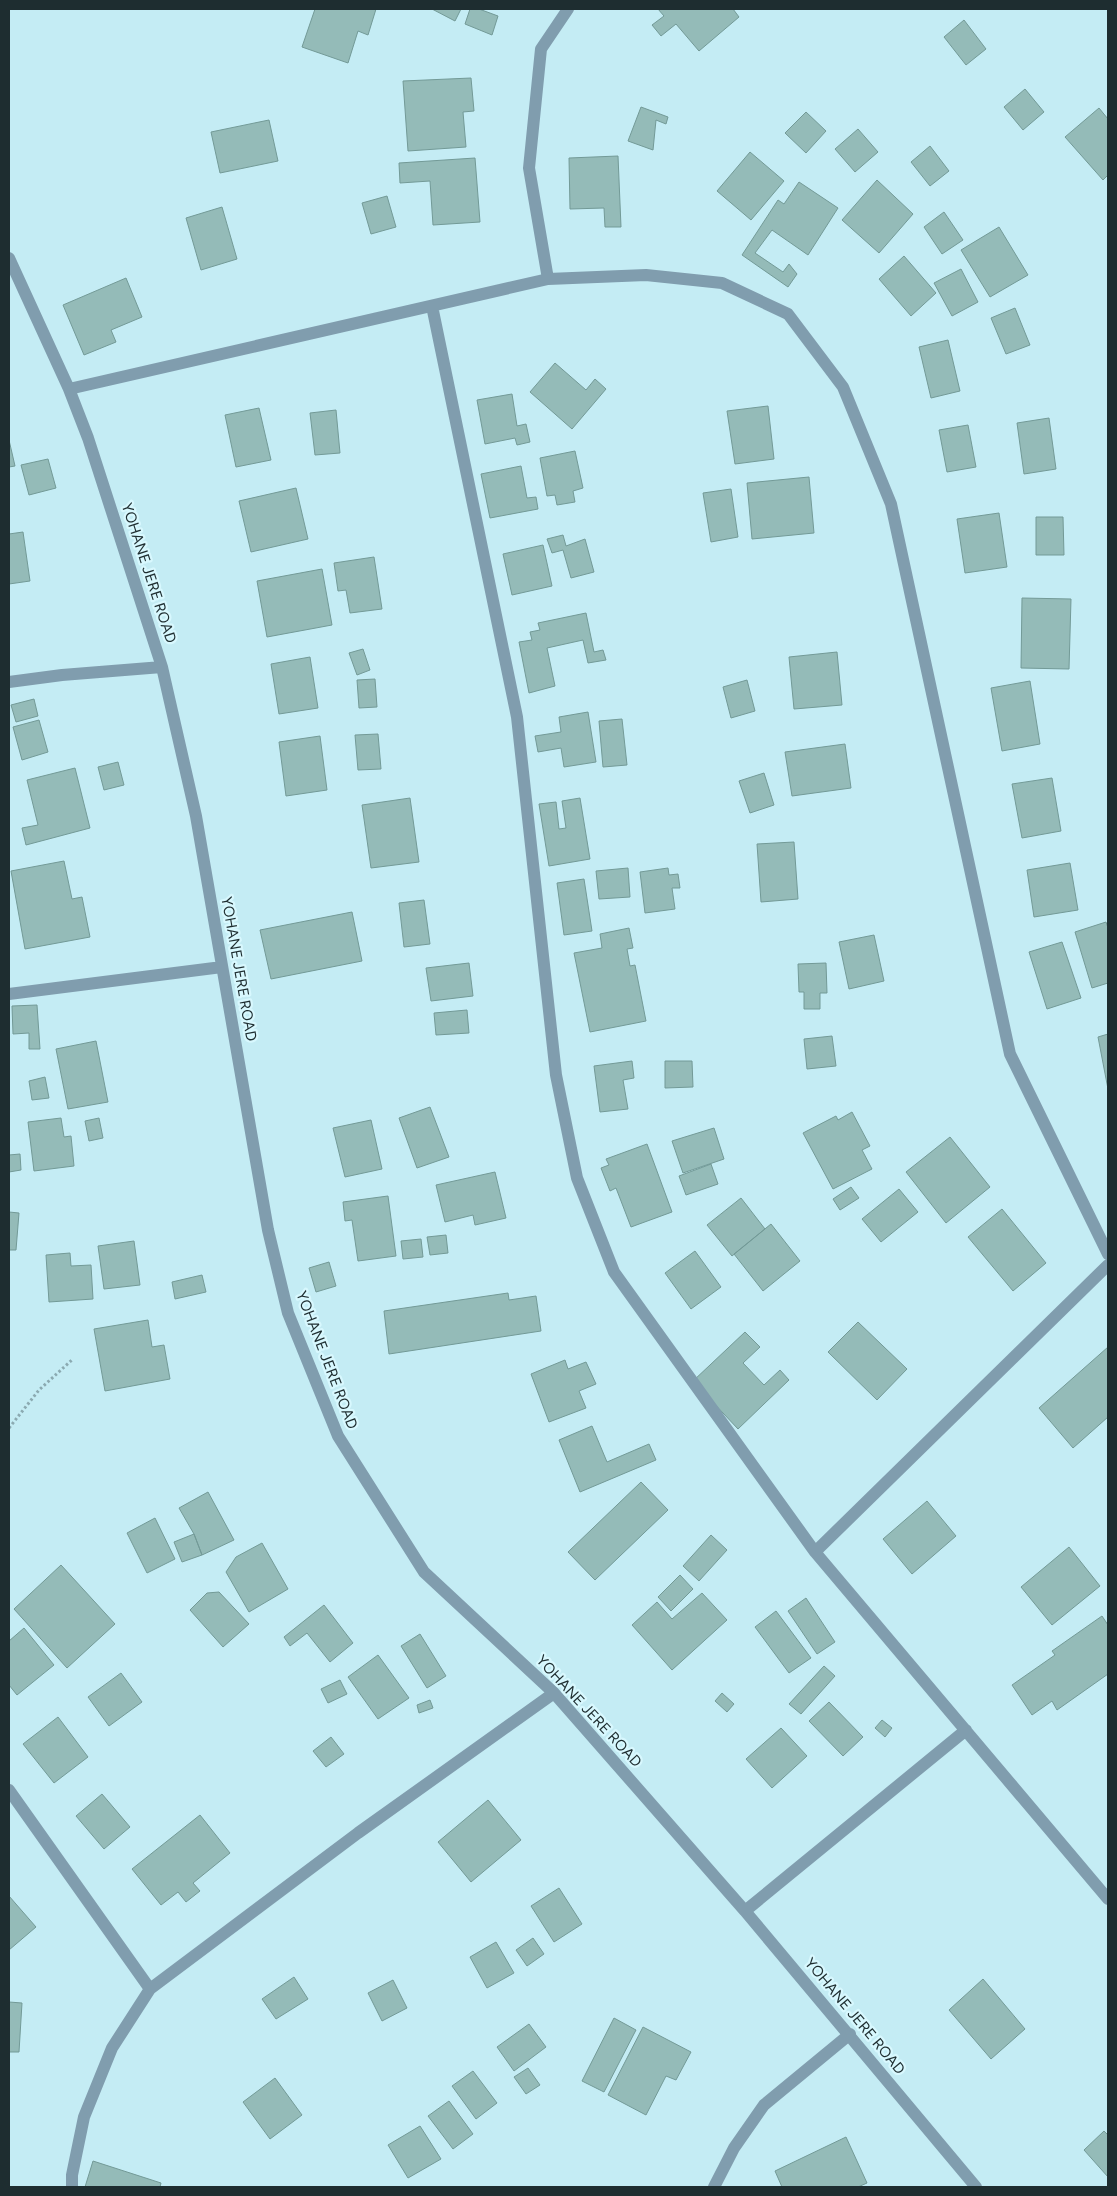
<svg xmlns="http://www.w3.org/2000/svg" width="1117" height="2196" font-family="Figtree,sans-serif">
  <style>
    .building { fill: #94bbb8; stroke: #739a97 }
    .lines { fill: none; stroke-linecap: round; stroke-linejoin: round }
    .path { stroke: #8baab1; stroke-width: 3; stroke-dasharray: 2.5 2.5; stroke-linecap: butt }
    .street { stroke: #809dae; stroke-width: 12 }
    .labels { text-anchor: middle; stroke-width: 4.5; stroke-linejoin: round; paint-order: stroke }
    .street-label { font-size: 15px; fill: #1e2d30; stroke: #d8f8fe }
  </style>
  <rect width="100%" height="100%" fill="#c4ecf4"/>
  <path class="building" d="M 315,9 L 376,9 L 368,35 L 358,31 L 348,63 L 302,47 Z
    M 432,9 L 461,9 L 455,21 Z
    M 470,9 L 479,9 L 498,16 L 492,35 L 465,24 Z
    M 658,9 L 733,9 L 739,17 L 699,51 L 676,24 L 661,36 L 652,25 L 664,16 Z
    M 964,20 L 986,49 L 966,65 L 944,37 Z
    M 471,78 L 474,111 L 463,112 L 466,147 L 408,151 L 403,81 Z
    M 1025,89 L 1044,112 L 1023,130 L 1004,107 Z
    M 641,107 L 668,117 L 666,124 L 656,120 L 653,150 L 628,141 Z
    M 1099,108 L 1108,119 L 1108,175 L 1103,180 L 1065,137 Z
    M 806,112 L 826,131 L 806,153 L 785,133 Z
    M 269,120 L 278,161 L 220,173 L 211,132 Z
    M 858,129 L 878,152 L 855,172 L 835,149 Z
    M 930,146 L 949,171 L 930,186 L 911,162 Z
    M 750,152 L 784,181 L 751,220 L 717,191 Z
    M 618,156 L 621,227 L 605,227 L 604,208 L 570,209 L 569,158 Z
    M 475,158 L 480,222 L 433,225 L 430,181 L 400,183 L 399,163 Z
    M 877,180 L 913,214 L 879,253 L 842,220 Z
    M 799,182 L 838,208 L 808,255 L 772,230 L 755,253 L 783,272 L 789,264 L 797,274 L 788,287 L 742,255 L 778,200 L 784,204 Z
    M 387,196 L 396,227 L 371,234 L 362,203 Z
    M 222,207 L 237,259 L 201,270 L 186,218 Z
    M 944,212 L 963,240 L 942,254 L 924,227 Z
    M 999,227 L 1028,275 L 990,297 L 961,250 Z
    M 904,256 L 936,293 L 911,316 L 879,279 Z
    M 961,269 L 978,302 L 952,316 L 934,283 Z
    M 126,278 L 142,317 L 111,330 L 116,342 L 84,355 L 63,305 Z
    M 1015,308 L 1030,345 L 1006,354 L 991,318 Z
    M 948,340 L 960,391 L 931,398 L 919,347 Z
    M 555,363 L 586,390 L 595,379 L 606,389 L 572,429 L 530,392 Z
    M 512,394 L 517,426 L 526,424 L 530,442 L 517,445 L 515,438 L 485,444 L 477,400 Z
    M 768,406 L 774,459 L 735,464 L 727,411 Z
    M 259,408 L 271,460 L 236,467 L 225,415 Z
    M 336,410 L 340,453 L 315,455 L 310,413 Z
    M 1049,418 L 1056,469 L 1024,474 L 1017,423 Z
    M 968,425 L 976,467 L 947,472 L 939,430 Z
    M 9,440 L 15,466 L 9,467 Z
    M 575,451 L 583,488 L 573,491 L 575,502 L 557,505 L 555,495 L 547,496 L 540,458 Z
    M 48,459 L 56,488 L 29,495 L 21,465 Z
    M 521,466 L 527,498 L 536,497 L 538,509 L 490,518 L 481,474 Z
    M 809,477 L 814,533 L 752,539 L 747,483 Z
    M 296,488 L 308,539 L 251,552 L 239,501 Z
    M 731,489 L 738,537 L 711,542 L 703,493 Z
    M 999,513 L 1007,567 L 965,573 L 957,519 Z
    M 1036,517 L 1063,517 L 1064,555 L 1036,555 Z
    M 23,532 L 30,581 L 9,584 L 9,534 Z
    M 563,535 L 566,546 L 585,539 L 594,572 L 571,578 L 563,550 L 552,553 L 547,539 Z
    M 543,545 L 552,586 L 512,595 L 503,554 Z
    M 374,557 L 382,609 L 350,613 L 346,590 L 338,591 L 334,563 Z
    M 322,569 L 332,625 L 267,637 L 257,581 Z
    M 1022,598 L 1071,599 L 1069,669 L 1021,668 Z
    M 586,613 L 594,652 L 603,650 L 606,660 L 588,663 L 583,640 L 547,648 L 555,686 L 529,693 L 519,642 L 532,640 L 530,632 L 540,630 L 538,623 Z
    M 363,649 L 370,670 L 357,675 L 349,653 Z
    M 837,652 L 842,705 L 794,709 L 789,657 Z
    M 310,657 L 318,708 L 279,714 L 271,664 Z
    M 375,679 L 377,707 L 359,708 L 357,680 Z
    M 747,680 L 755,711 L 731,718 L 723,687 Z
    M 1030,681 L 1040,744 L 1002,751 L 991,688 Z
    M 34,699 L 38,716 L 16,722 L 11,705 Z
    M 588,712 L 596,762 L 564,767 L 561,748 L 538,752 L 535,736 L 561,732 L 559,717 Z
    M 622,719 L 627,765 L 603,767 L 599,721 Z
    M 39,720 L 48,752 L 22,760 L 13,727 Z
    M 378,734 L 381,769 L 358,770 L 355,735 Z
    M 320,736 L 327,790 L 286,796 L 279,742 Z
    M 845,744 L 851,788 L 792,796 L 785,752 Z
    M 118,762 L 124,785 L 104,790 L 98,767 Z
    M 75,768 L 90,828 L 26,845 L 22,828 L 38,825 L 27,780 Z
    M 764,773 L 774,805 L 750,813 L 739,781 Z
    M 1052,778 L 1061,831 L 1022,838 L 1012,784 Z
    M 410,798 L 419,862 L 371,868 L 362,805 Z
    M 580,798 L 590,859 L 549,866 L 539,804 L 556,802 L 559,829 L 566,828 L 562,801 Z
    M 794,842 L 798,899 L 761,902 L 757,844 Z
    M 64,861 L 72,899 L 82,897 L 90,937 L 25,949 L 11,871 Z
    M 1070,863 L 1078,910 L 1034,917 L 1027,870 Z
    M 628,868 L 630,897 L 599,899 L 596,871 Z
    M 668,868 L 669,875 L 678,874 L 680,888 L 672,888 L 675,909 L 645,913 L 640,872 Z
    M 584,879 L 592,931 L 564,935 L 557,883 Z
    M 424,900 L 430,944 L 404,947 L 399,903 Z
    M 352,912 L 362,961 L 271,979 L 260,930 Z
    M 1106,922 L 1108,928 L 1108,983 L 1092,988 L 1075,932 Z
    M 629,928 L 633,948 L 627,949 L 630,966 L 635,965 L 646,1021 L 590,1032 L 574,953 L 602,948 L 600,934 Z
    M 874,935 L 884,981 L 849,989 L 839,942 Z
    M 1062,942 L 1081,998 L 1047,1009 L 1029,952 Z
    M 469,963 L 473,996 L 431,1001 L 426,968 Z
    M 826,963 L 827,993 L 820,993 L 820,1009 L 804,1009 L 804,992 L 799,992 L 798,964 Z
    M 37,1005 L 40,1049 L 29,1049 L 29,1033 L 13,1034 L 12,1006 Z
    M 467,1010 L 469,1033 L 436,1035 L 434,1013 Z
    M 1108,1034 L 1108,1089 L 1098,1037 Z
    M 832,1036 L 836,1066 L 807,1069 L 804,1039 Z
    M 96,1041 L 108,1102 L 68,1109 L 56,1049 Z
    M 632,1061 L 634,1078 L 623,1080 L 628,1109 L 600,1112 L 594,1066 Z
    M 665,1061 L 692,1061 L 693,1087 L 665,1088 Z
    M 45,1077 L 49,1098 L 32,1100 L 29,1081 Z
    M 430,1107 L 449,1157 L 417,1168 L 399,1118 Z
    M 852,1112 L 870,1146 L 862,1150 L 872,1169 L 833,1189 L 803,1133 L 836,1116 L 838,1120 Z
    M 61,1118 L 64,1137 L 71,1136 L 74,1166 L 34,1171 L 28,1122 Z
    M 99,1118 L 103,1138 L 89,1141 L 85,1121 Z
    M 371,1120 L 382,1169 L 345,1177 L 333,1128 Z
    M 714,1128 L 724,1159 L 683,1173 L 672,1141 Z
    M 950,1137 L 990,1187 L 946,1223 L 906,1172 Z
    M 647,1144 L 672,1212 L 631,1227 L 616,1188 L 610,1191 L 601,1168 L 609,1165 L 606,1159 Z
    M 20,1154 L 21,1170 L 9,1172 L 9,1155 Z
    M 711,1164 L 718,1184 L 686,1195 L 679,1176 Z
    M 495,1172 L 506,1218 L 475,1225 L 473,1215 L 445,1222 L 436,1185 Z
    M 851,1187 L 859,1198 L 840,1210 L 833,1199 Z
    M 899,1189 L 918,1212 L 881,1242 L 862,1219 Z
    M 388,1196 L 396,1256 L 358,1261 L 352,1220 L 345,1221 L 343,1202 Z
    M 741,1198 L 765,1229 L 732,1256 L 707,1225 Z
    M 1002,1209 L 1046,1263 L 1013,1291 L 968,1237 Z
    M 9,1212 L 19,1213 L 16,1250 L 9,1250 Z
    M 771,1224 L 800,1261 L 763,1291 L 734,1254 Z
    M 446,1235 L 448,1253 L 430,1255 L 427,1237 Z
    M 421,1239 L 423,1257 L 403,1259 L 401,1241 Z
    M 134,1241 L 140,1285 L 104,1289 L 98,1246 Z
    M 695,1251 L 721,1287 L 691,1309 L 665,1273 Z
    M 70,1253 L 71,1266 L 91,1265 L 93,1299 L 49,1302 L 46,1255 Z
    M 329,1262 L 336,1286 L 316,1292 L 309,1268 Z
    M 202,1275 L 206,1292 L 175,1299 L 172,1282 Z
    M 508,1293 L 509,1300 L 536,1296 L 541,1331 L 389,1354 L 384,1311 Z
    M 148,1320 L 152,1347 L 164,1345 L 170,1379 L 105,1391 L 94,1329 Z
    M 858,1322 L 907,1369 L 877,1400 L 828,1352 Z
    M 745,1332 L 760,1347 L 743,1363 L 764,1385 L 780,1370 L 789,1380 L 738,1429 L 693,1381 Z
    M 1108,1347 L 1108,1417 L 1073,1448 L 1039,1408 Z
    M 565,1360 L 568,1369 L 586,1362 L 596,1384 L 579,1391 L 586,1408 L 549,1422 L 531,1374 Z
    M 592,1426 L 607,1462 L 649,1444 L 656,1460 L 580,1492 L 559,1440 Z
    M 641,1482 L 668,1510 L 595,1580 L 568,1552 Z
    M 208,1492 L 234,1540 L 202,1555 L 194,1534 L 179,1508 Z
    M 927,1501 L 956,1536 L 912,1574 L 883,1539 Z
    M 155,1518 L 175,1559 L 147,1573 L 127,1533 Z
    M 194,1534 L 202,1555 L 182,1562 L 174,1542 Z
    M 711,1535 L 727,1550 L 699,1581 L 683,1566 Z
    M 262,1543 L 288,1589 L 249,1612 L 226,1572 L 236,1557 Z
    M 1069,1547 L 1100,1586 L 1052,1625 L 1021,1587 Z
    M 61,1565 L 115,1624 L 67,1668 L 14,1609 Z
    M 680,1575 L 693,1589 L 671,1611 L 658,1597 Z
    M 219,1592 L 249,1624 L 223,1647 L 190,1610 L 207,1593 Z
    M 702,1593 L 727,1620 L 672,1670 L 632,1625 L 657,1602 L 672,1619 Z
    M 806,1598 L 835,1642 L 817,1654 L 788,1611 Z
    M 324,1605 L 353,1643 L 330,1662 L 307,1633 L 290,1646 L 284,1637 Z
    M 776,1611 L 811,1658 L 789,1673 L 755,1627 Z
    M 1102,1616 L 1108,1625 L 1108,1674 L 1057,1710 L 1052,1701 L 1032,1715 L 1012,1685 L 1055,1655 L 1052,1651 Z
    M 24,1628 L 54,1665 L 17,1695 L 9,1685 L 9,1641 Z
    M 420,1634 L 446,1676 L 427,1688 L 401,1646 Z
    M 378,1655 L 409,1698 L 378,1719 L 348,1677 Z
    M 824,1666 L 835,1676 L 801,1714 L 789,1704 Z
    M 121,1673 L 142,1702 L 109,1726 L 88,1697 Z
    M 340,1680 L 347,1694 L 328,1703 L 321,1689 Z
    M 722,1693 L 734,1704 L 727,1712 L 715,1701 Z
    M 430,1700 L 433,1708 L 419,1713 L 417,1705 Z
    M 829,1702 L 863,1737 L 843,1756 L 809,1721 Z
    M 58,1717 L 88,1757 L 54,1783 L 23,1744 Z
    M 882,1720 L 892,1728 L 885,1737 L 875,1728 Z
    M 781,1728 L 807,1756 L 772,1788 L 746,1759 Z
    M 331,1737 L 344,1754 L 326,1767 L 313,1751 Z
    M 102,1794 L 130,1827 L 104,1849 L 76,1816 Z
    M 488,1800 L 521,1840 L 471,1882 L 438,1842 Z
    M 200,1815 L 230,1853 L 193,1883 L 200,1891 L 186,1902 L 178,1892 L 161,1905 L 132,1869 Z
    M 559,1888 L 582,1924 L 554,1942 L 531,1906 Z
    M 9,1896 L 36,1927 L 9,1950 Z
    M 533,1938 L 544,1954 L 527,1966 L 516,1950 Z
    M 496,1942 L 514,1973 L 487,1988 L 470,1957 Z
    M 294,1977 L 308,1999 L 276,2019 L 262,1999 Z
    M 983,1979 L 1025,2029 L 991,2059 L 949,2010 Z
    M 393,1980 L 407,2008 L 382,2021 L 368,1993 Z
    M 9,2002 L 22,2003 L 19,2052 L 9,2052 Z
    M 614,2018 L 636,2030 L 604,2092 L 582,2081 Z
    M 529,2024 L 546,2047 L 514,2071 L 497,2047 Z
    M 643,2027 L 691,2052 L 676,2080 L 666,2076 L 646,2115 L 608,2095 Z
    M 528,2068 L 540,2085 L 526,2094 L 514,2077 Z
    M 473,2071 L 497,2103 L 476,2119 L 452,2086 Z
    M 275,2078 L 302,2115 L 270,2139 L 243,2102 Z
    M 449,2101 L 473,2134 L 453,2149 L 428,2116 Z
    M 420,2126 L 441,2159 L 408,2178 L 388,2145 Z
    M 1104,2131 L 1108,2135 L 1108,2177 L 1084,2150 Z
    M 846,2137 L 867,2183 L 858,2187 L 782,2187 L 775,2171 Z
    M 93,2161 L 161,2183 L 160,2187 L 85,2187 Z"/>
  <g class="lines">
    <path class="path" d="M 9,1428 L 39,1390 L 73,1359"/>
    <path class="street" d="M 9,258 L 69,389 L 88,438 L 162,667 L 196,816 L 268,1230 L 288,1313 L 338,1436 L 424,1572 L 554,1693 L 745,1911 L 976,2187
      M 548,279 L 529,168 L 541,49 L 568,9
      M 432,306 L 517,717 L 556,1075 L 577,1178 L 614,1272 L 815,1552 L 1108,1899
      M 69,389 L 548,279 L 646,275 L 722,283 L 788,314 L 843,387 L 891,504 L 1010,1054 L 1108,1254
      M 9,682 L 62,675 L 162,667
      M 9,994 L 222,967
      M 815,1552 L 1108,1265
      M 9,1790 L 150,1989
      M 745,1911 L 966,1730
      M 72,2187 L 72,2175 L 84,2117 L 112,2048 L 150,1989 L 358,1833 L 554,1693
      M 714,2187 L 734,2148 L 764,2105 L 850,2034"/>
  </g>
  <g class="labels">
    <g class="street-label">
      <text transform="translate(149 573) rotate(72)" y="5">YOHANE JERE ROAD</text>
      <text transform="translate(239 969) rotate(80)" y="5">YOHANE JERE ROAD</text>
      <text transform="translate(327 1360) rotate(69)" y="5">YOHANE JERE ROAD</text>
      <text transform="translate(589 1711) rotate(47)" y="5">YOHANE JERE ROAD</text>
      <text transform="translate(855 2016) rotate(50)" y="5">YOHANE JERE ROAD</text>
    </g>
  </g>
  <rect width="1117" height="2196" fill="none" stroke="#1e2d30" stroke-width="20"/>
</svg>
